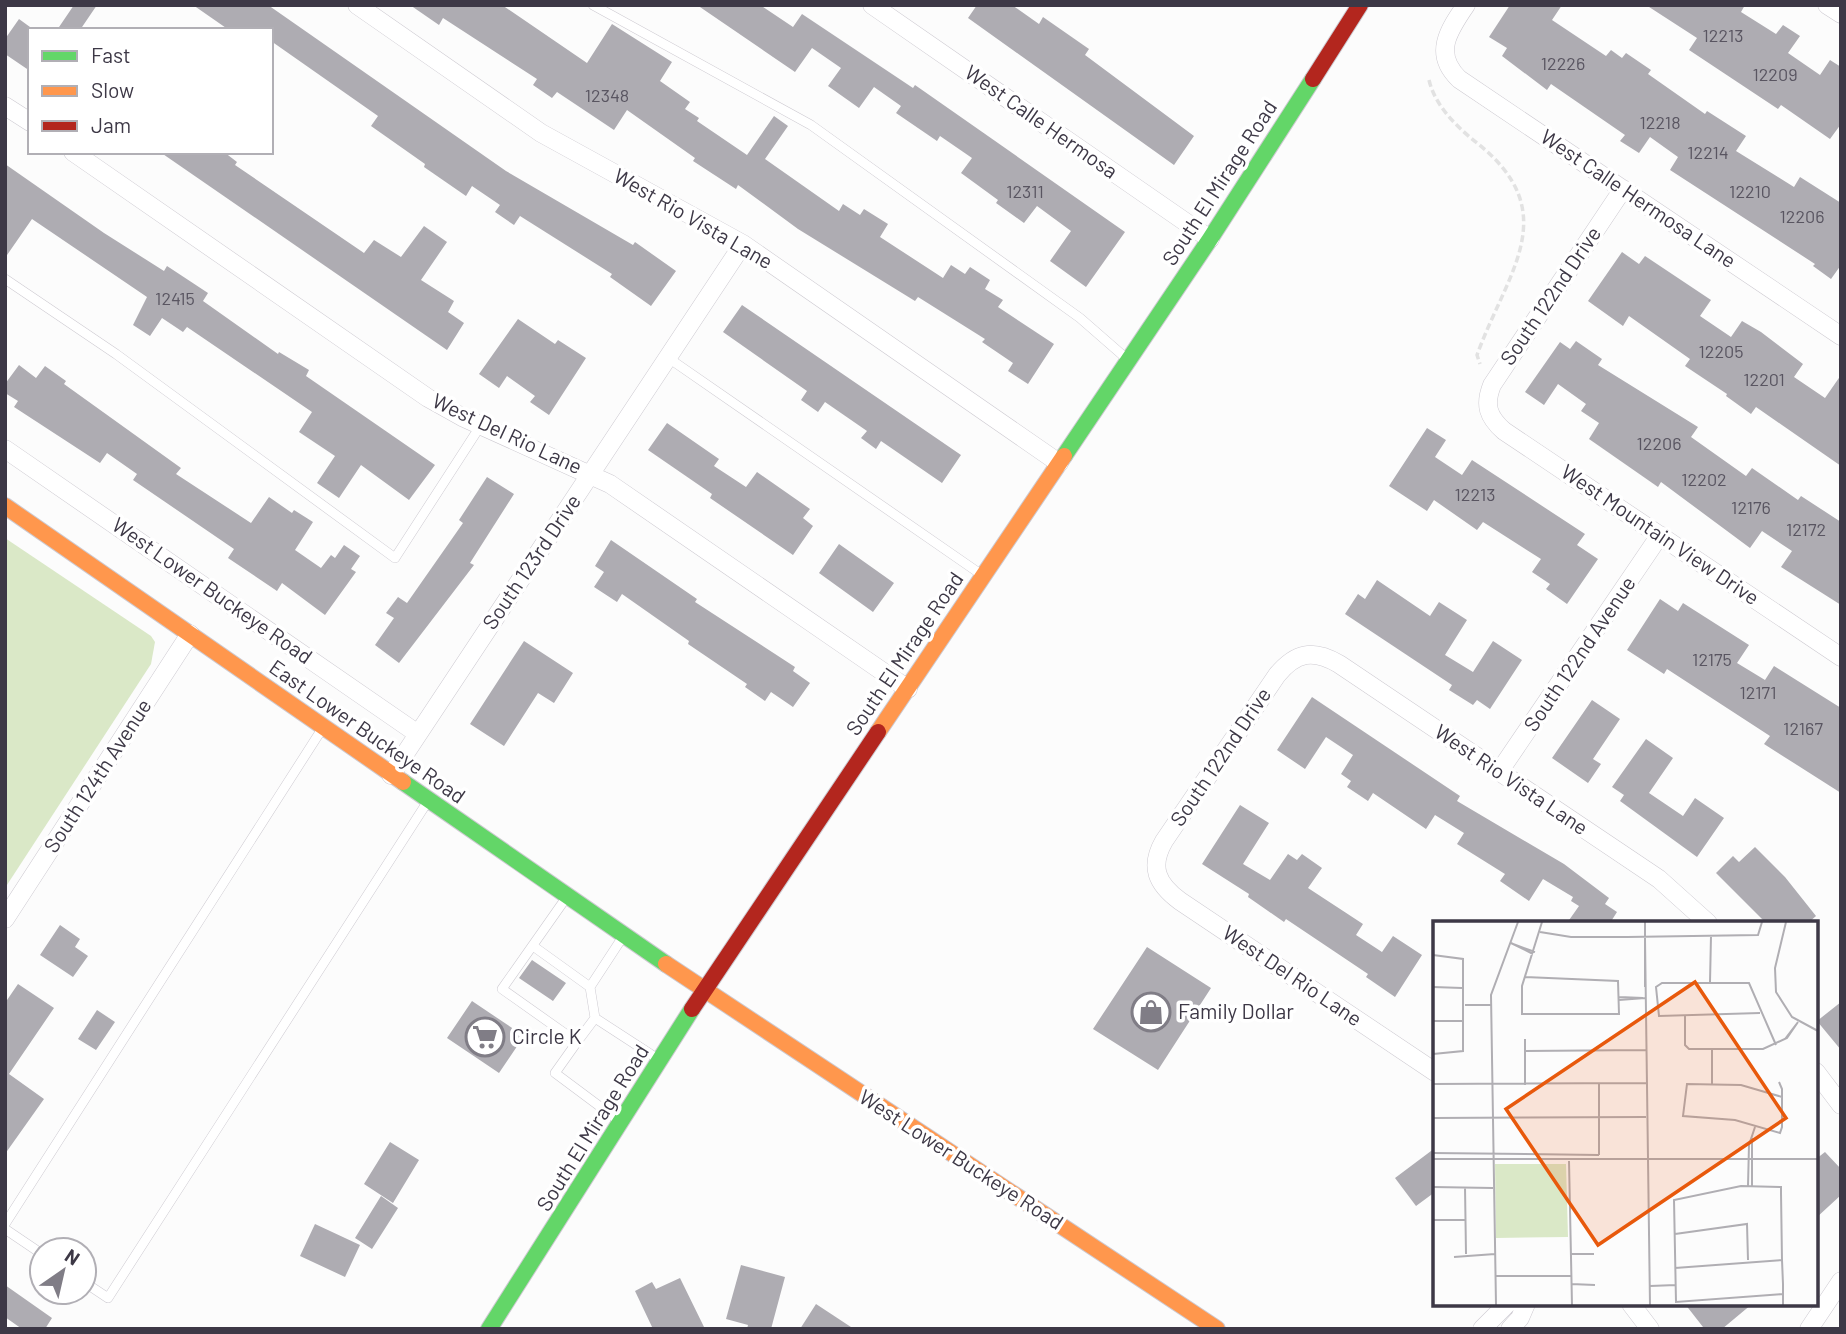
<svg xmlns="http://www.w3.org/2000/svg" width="1846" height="1334" font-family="Barlow,sans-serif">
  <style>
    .green { fill: #dae8c7 }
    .building { fill: #aeacb2 }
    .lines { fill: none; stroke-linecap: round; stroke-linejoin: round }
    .lane-casing { stroke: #cdcad1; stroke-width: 10 }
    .street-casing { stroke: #cdcad1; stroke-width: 19 }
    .fast-casing { stroke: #cdcad1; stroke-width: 18 }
    .slow-casing { stroke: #cdcad1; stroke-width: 18 }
    .jam-casing { stroke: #cdcad1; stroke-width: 18 }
    .path { stroke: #e2e2e2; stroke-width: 3.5; stroke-dasharray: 7 3.5; stroke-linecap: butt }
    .lane { stroke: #fff; stroke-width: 9 }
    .street { stroke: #fff; stroke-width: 18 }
    .fast { stroke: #63d668; stroke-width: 16 }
    .slow { stroke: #ff974d; stroke-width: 16 }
    .jam { stroke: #b3261e; stroke-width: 16 }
    .labels { text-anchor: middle; stroke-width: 7; stroke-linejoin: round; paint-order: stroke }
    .number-label { font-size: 18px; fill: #595561 }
    .street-label { font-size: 21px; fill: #3d3846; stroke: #fff }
    .poi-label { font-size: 21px; fill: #3d3846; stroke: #fff; text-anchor: start }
    .inset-road { fill: none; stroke: #b0aeb3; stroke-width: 2 }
    .view { fill: #e8590c; fill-opacity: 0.15; stroke: #e8590c; stroke-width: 3.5 }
    .inset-edge { fill: none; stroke: #3d3846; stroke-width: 3.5 }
  </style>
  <rect width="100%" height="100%" fill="#fcfcfc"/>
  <path class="green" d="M 5,538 L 151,636 L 155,642 L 151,664 L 5,888 Z"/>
  <path class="building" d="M 74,5 L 97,5 L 80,30 L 57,30 Z
    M 193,5 L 268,5 L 506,171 L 633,245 L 635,242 L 676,271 L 651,306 L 610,277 L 612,274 L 520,216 L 514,225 L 495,212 L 500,205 L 472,186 L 466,196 L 424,167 L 425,164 L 371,126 L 378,116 L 271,41 L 271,30 L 229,30 Z
    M 410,5 L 502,5 L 587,63 L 612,24 L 672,62 L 660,81 L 690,102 L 685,109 L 699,118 L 697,121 L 747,155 L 774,116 L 788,126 L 765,159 L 839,211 L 843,204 L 860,215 L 864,209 L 888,224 L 880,237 L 943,278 L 951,265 L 965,274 L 970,267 L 990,280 L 985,289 L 1003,300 L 998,307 L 1054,344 L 1028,384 L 1008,371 L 1013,363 L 982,342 L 985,339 L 918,297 L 915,301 L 798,229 L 738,185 L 736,189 L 693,161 L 695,158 L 627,110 L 614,130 L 557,92 L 552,98 L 533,85 L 537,79 L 443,18 L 439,25 Z
    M 697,5 L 760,5 L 793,27 L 802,14 L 913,88 L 915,85 L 1125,232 L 1086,287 L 1050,261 L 1071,231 L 1037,206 L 1024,223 L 996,203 L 998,200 L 961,173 L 972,158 L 940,136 L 937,141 L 896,113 L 901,106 L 874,87 L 859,108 L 828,86 L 841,68 L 812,48 L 795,72 Z
    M 977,5 L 1012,5 L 1039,24 L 1043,17 L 1089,49 L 1085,55 L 1194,136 L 1174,165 L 968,18 Z
    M 1510,5 L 1562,5 L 1552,20 L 1606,56 L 1611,50 L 1622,58 L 1626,53 L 1651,70 L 1648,74 L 1705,114 L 1707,111 L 1746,136 L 1736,151 L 1794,187 L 1800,177 L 1841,203 L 1841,265 L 1831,279 L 1813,266 L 1815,264 L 1670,170 L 1678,157 L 1650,137 L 1639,153 L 1620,141 L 1625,135 L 1551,84 L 1547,90 L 1502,56 L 1507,48 L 1489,37 Z
    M 1646,5 L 1745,5 L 1741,12 L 1776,34 L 1783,25 L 1800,36 L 1788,53 L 1820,75 L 1830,60 L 1841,67 L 1841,124 L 1830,139 L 1781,105 L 1778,109 L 1689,50 L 1697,38 Z
    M 19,19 L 30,27 L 30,71 L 5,54 L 5,39 Z
    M 160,152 L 224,152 L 237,162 L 235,165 L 364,253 L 374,240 L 401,257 L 424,226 L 447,242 L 421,280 L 454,301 L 448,312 L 464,323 L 447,350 Z
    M 5,164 L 104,233 L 164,271 L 167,266 L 208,293 L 203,301 L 278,354 L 279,352 L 309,370 L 306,376 L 435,465 L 409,500 L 361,465 L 339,498 L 317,483 L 335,456 L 299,432 L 312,412 L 187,327 L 183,332 L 162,318 L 150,336 L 133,325 L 147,297 L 32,219 L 5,258 Z
    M 1622,252 L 1639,264 L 1645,256 L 1711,300 L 1700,316 L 1731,337 L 1742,321 L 1761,332 L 1803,364 L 1794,377 L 1825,398 L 1841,375 L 1841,466 L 1756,407 L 1751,414 L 1726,396 L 1727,394 L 1685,366 L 1690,359 L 1629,316 L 1623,326 L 1588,301 Z
    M 742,305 L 961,455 L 942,483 L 881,441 L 876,449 L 861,438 L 867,431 L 825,402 L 818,412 L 801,400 L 807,391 L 723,332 Z
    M 518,319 L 555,344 L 558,340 L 586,358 L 549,415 L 530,402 L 535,396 L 507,376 L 499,388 L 479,374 Z
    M 1576,341 L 1602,359 L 1598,365 L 1698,427 L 1691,437 L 1746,476 L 1752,468 L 1798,500 L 1801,496 L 1841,522 L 1841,605 L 1781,567 L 1792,551 L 1762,531 L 1750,548 L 1661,482 L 1658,487 L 1589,439 L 1599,423 L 1581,411 L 1586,404 L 1558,384 L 1544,405 L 1525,392 L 1560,342 L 1570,349 Z
    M 19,365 L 36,378 L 45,366 L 66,381 L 64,384 L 181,468 L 176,474 L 251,523 L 269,497 L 292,513 L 294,510 L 313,522 L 295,550 L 321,568 L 331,555 L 335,558 L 344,545 L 360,556 L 351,569 L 356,572 L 325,615 L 282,583 L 277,591 L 228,558 L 234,549 L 133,480 L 137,474 L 107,453 L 100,463 L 14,407 L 18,401 L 5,393 L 5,384 Z
    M 667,423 L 719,459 L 714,466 L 746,487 L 757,472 L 810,509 L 803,518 L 813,526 L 793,555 L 710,498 L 712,494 L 648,450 Z
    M 1427,428 L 1446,440 L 1435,457 L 1462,475 L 1472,460 L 1585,534 L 1577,545 L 1598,559 L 1567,604 L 1546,589 L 1550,584 L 1532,572 L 1541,559 L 1483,522 L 1477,530 L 1434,500 L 1427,511 L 1389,486 Z
    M 487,477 L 514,494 L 470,563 L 474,565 L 399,663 L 375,645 L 394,618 L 386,613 L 398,597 L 407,603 L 463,523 L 459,520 Z
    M 611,540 L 697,599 L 695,602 L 795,667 L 793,671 L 810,683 L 793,707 L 771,692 L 765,701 L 745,687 L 747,684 L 688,644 L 689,641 L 622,594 L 617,602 L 594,587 L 604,572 L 595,566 Z
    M 839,544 L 894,583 L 873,612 L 819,573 Z
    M 1377,580 L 1430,616 L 1439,602 L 1467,620 L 1445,655 L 1473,672 L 1493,641 L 1522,660 L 1490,709 L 1477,700 L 1473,705 L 1449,690 L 1452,685 L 1345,614 L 1358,594 L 1365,599 Z
    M 1660,599 L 1678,611 L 1683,603 L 1749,645 L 1737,663 L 1765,680 L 1774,666 L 1841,708 L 1841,793 L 1764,744 L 1770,736 L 1667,669 L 1664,674 L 1627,650 Z
    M 524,641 L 573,673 L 554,703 L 538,693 L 504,746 L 470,724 Z
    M 1312,697 L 1460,796 L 1457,801 L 1564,864 L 1609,898 L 1605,904 L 1617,912 L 1610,923 L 1567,923 L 1579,906 L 1571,901 L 1573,897 L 1543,879 L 1529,901 L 1500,881 L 1505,874 L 1457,844 L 1464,833 L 1435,815 L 1426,829 L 1373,793 L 1368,801 L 1347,787 L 1351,781 L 1341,774 L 1353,755 L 1326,737 L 1305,769 L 1277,750 Z
    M 1592,700 L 1620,719 L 1593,759 L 1601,764 L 1588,783 L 1552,758 Z
    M 1646,739 L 1673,758 L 1649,793 L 1683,816 L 1695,798 L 1724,818 L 1697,857 L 1620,801 L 1624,795 L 1612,787 Z
    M 1240,805 L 1269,823 L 1243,864 L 1270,880 L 1288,854 L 1297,860 L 1302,854 L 1322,868 L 1308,888 L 1363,924 L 1356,935 L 1382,952 L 1393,936 L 1422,955 L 1395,997 L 1366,977 L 1368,974 L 1286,919 L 1284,922 L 1248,897 L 1249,894 L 1202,864 Z
    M 1755,847 L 1785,877 L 1816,916 L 1808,923 L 1766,923 L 1716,873 L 1733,856 L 1739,862 Z
    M 60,925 L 80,939 L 75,947 L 88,956 L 73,977 L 40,955 Z
    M 1147,947 L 1211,988 L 1158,1070 L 1093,1029 Z
    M 532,960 L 566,983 L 553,1001 L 519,978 Z
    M 18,984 L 54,1008 L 9,1074 L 44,1099 L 5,1154 L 5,1003 Z
    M 472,1001 L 524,1036 L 499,1073 L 447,1038 Z
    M 1841,1002 L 1841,1050 L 1817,1021 Z
    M 97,1010 L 115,1022 L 96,1050 L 78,1039 Z
    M 390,1142 L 419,1160 L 393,1203 L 364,1184 Z
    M 1435,1148 L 1435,1192 L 1416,1206 L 1395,1178 Z
    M 1825,1152 L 1841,1169 L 1841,1195 L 1816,1218 L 1816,1159 Z
    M 381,1196 L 398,1208 L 372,1249 L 355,1238 Z
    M 315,1224 L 360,1245 L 345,1277 L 300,1256 Z
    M 741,1265 L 785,1277 L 771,1329 L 747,1329 L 748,1325 L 726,1319 Z
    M 680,1278 L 705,1329 L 653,1329 L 635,1291 L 652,1282 L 656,1289 Z
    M 5,1285 L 52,1318 L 45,1329 L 22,1329 L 5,1317 Z
    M 816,1304 L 854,1329 L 800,1329 Z
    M 1685,1304 L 1752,1304 L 1722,1329 L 1703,1327 Z"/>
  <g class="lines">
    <defs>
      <path id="lane" d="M 593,5 L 811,125 L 1080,318 L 1127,359
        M 5,279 L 116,354 L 395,558 L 481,425
        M 667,357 L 982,575
        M 566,898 L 502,989 L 577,1042 L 595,1018 L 658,1059
        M 533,946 L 590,987 L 595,1018
        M 590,987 L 624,935
        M 577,1042 L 555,1073 L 618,1120
        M 5,1224 L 322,729
        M 5,1229 L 42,1254
        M 84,1282 L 108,1298 L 428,801"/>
      <path id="street" d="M 357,5 L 541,133 L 743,244 L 1059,463
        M 872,5 L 1210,239
        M 1466,5 C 1448,31 1433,54 1459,79 L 1841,336
        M 1827,5 L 1841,14
        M 5,106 L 30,122
        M 73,152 L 428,398 L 462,417 L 610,484 L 908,689
        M 1623,189 L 1492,385 C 1484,405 1488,417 1504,431 L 1841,657
        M 5,449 L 418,734
        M 1499,772 L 1660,535
        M 391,775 L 743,244
        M 5,919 L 190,634
        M 1435,1072 L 1180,901 C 1157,884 1149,867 1164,841 L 1277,675 C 1296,652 1313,649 1339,664 L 1659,879 L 1708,923
        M 1816,1072 L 1841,1105
        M 1631,1304 L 1650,1329
        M 1482,1329 L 1507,1304
        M 1510,1329 L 1520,1318 L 1526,1304
        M 1809,1329 L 1841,1281"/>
      <path id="fast" d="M 1064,456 L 1210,239 L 1313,79
        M 403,782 L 666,964
        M 489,1329 L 692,1009"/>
      <path id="slow" d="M 5,506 L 403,782
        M 878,732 L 1064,456
        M 666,964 L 1217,1329"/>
      <path id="jam" d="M 1313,79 L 1360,5
        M 692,1009 L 878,732"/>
    </defs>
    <use href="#lane" class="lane-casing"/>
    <use href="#street" class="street-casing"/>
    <use href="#fast" class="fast-casing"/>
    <use href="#slow" class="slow-casing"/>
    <use href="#jam" class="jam-casing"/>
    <path class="path" d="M 1429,80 C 1435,106 1457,127 1477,143 C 1565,213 1507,272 1477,355 L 1480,364"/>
    <use href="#lane" class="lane"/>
    <use href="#street" class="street"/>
    <use href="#fast" class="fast"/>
    <use href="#slow" class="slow"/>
    <use href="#jam" class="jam"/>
  </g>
  <defs>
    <symbol id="shop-ring" viewBox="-11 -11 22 22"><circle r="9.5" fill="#fff" stroke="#807d86" stroke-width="1.5"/><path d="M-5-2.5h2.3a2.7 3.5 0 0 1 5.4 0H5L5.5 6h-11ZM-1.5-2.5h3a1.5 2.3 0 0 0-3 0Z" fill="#807d86"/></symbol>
    <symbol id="supermarket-ring" viewBox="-11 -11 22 22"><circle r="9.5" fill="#fff" stroke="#807d86" stroke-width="1.5"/><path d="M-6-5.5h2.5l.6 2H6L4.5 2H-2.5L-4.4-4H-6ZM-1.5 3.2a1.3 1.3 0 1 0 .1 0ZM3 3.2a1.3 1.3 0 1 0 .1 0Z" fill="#807d86"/></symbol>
  </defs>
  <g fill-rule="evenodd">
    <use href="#shop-ring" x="1129" y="990" width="44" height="44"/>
    <use href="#supermarket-ring" x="463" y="1015" width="44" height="44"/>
  </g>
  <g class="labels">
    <g class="number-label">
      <text x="1723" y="42">12213</text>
      <text x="1563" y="70">12226</text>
      <text x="1775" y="81">12209</text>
      <text x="607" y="102">12348</text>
      <text x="1660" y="129">12218</text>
      <text x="1708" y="159">12214</text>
      <text x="1025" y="198">12311</text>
      <text x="1750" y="198">12210</text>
      <text x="1802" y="223">12206</text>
      <text x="175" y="305">12415</text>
      <text x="1721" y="358">12205</text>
      <text x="1764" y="386">12201</text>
      <text x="1659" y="450">12206</text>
      <text x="1704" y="486">12202</text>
      <text x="1475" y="501">12213</text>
      <text x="1751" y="514">12176</text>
      <text x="1806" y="536">12172</text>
      <text x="1712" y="666">12175</text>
      <text x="1758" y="699">12171</text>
      <text x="1803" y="735">12167</text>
    </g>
    <g class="street-label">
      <text transform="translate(1041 122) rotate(35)" y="7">West Calle Hermosa</text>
      <text transform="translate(1220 183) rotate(-57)" y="7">South El Mirage Road</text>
      <text transform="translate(1638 199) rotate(34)" y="7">West Calle Hermosa Lane</text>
      <text transform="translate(693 219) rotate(30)" y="7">West Rio Vista Lane</text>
      <text transform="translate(1551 296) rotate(-56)" y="7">South 122nd Drive</text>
      <text transform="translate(507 434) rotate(25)" y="7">West Del Rio Lane</text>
      <text transform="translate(1660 535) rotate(34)" y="7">West Mountain View Drive</text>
      <text transform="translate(532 562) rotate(-56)" y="7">South 123rd Drive</text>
      <text transform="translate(212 591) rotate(35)" y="7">West Lower Buckeye Road</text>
      <text transform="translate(905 654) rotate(-56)" y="7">South El Mirage Road</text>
      <text transform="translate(1580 654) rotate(-56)" y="7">South 122nd Avenue</text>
      <text transform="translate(367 732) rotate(35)" y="7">East Lower Buckeye Road</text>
      <text transform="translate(1221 757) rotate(-56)" y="7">South 122nd Drive</text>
      <text transform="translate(98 776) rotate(-57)" y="7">South 124th Avenue</text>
      <text transform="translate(1511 780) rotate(34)" y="7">West Rio Vista Lane</text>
      <text transform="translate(1292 976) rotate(34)" y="7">West Del Rio Lane</text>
      <text transform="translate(593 1128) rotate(-58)" y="7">South El Mirage Road</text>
      <text transform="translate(961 1160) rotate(33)" y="7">West Lower Buckeye Road</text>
    </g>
    <g class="poi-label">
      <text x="1178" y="1019">Family Dollar</text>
      <text x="512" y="1044">Circle K</text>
    </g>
  </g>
  <g transform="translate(1433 921)">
    <rect width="385" height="385" fill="#fcfcfc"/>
    <path d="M 62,243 L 133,243 L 135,316 L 63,317 Z" fill="#dae8c7"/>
    <path class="inset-road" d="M 212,1 L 212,66M 353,1 L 342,47 L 343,71 L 359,96 L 385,110M 107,11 L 138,16 L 229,16M 194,16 L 325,14 L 329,1M 212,18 L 217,384M 78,22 L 100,33M 80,23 L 102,31M 0,34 L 30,38 L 30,130 L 0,133M 92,56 L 185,60 L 186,93 L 89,93 L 89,65 L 109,1M 277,61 L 278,15M 0,66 L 29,67M 186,76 L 210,77M 186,79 L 212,77M 53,84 L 32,84 L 58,84M 327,92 L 226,95 L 223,66 L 229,62 L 316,62 L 343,124M 252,95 L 252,124 L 256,128 L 330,128 L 354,117 L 365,101M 0,100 L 29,100M 92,118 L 92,164M 352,118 L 365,101M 92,130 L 213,129M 346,161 L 349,168 L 349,206 L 347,212 L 302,199 L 250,195 L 254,163 L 308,164 L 349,176M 166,162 L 166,234M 0,163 L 213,162M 279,163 L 279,128M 0,197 L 213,196M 319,217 L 319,265M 0,232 L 166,234M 0,238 L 385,238M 136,240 L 139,384M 315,265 L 316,224 L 322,206M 0,266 L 60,267M 32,266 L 33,333M 0,299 L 32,299M 242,313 L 314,303 L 315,339M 138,333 L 161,333M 21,336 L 62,333M 242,347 L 349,339M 62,355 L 138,355M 138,363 L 162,364M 217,365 L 243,364M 350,373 L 243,381 L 241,279 L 308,265 L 348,266 L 348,272 L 349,339 L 350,363 L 350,384M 63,384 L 58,74 L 85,1"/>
    <path class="view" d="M 262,61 L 353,197 L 165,324 L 73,188 Z"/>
    <rect width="385" height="385" class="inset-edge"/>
  </g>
  <rect width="1846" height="1334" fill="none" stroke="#3d3846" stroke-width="14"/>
  <rect x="28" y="28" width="245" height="126" fill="#ffffff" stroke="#b1afb5" stroke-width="2"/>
  <rect x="42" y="51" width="35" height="10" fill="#63d668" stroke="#b1afb5" stroke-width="2"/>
  <text x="91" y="63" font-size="21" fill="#3d3846">Fast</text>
  <rect x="42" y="86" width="35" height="10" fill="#ff974d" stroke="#b1afb5" stroke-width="2"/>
  <text x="91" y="98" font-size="21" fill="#3d3846">Slow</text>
  <rect x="42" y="121" width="35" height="10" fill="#b3261e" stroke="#b1afb5" stroke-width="2"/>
  <text x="91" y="133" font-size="21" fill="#3d3846">Jam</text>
  <g transform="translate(63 1271) rotate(34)"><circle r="33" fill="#ffffff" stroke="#b1afb5" stroke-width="2"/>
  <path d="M0-5L12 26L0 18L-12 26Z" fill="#807d86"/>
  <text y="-10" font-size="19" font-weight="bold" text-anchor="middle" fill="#3d3846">N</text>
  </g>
</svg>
